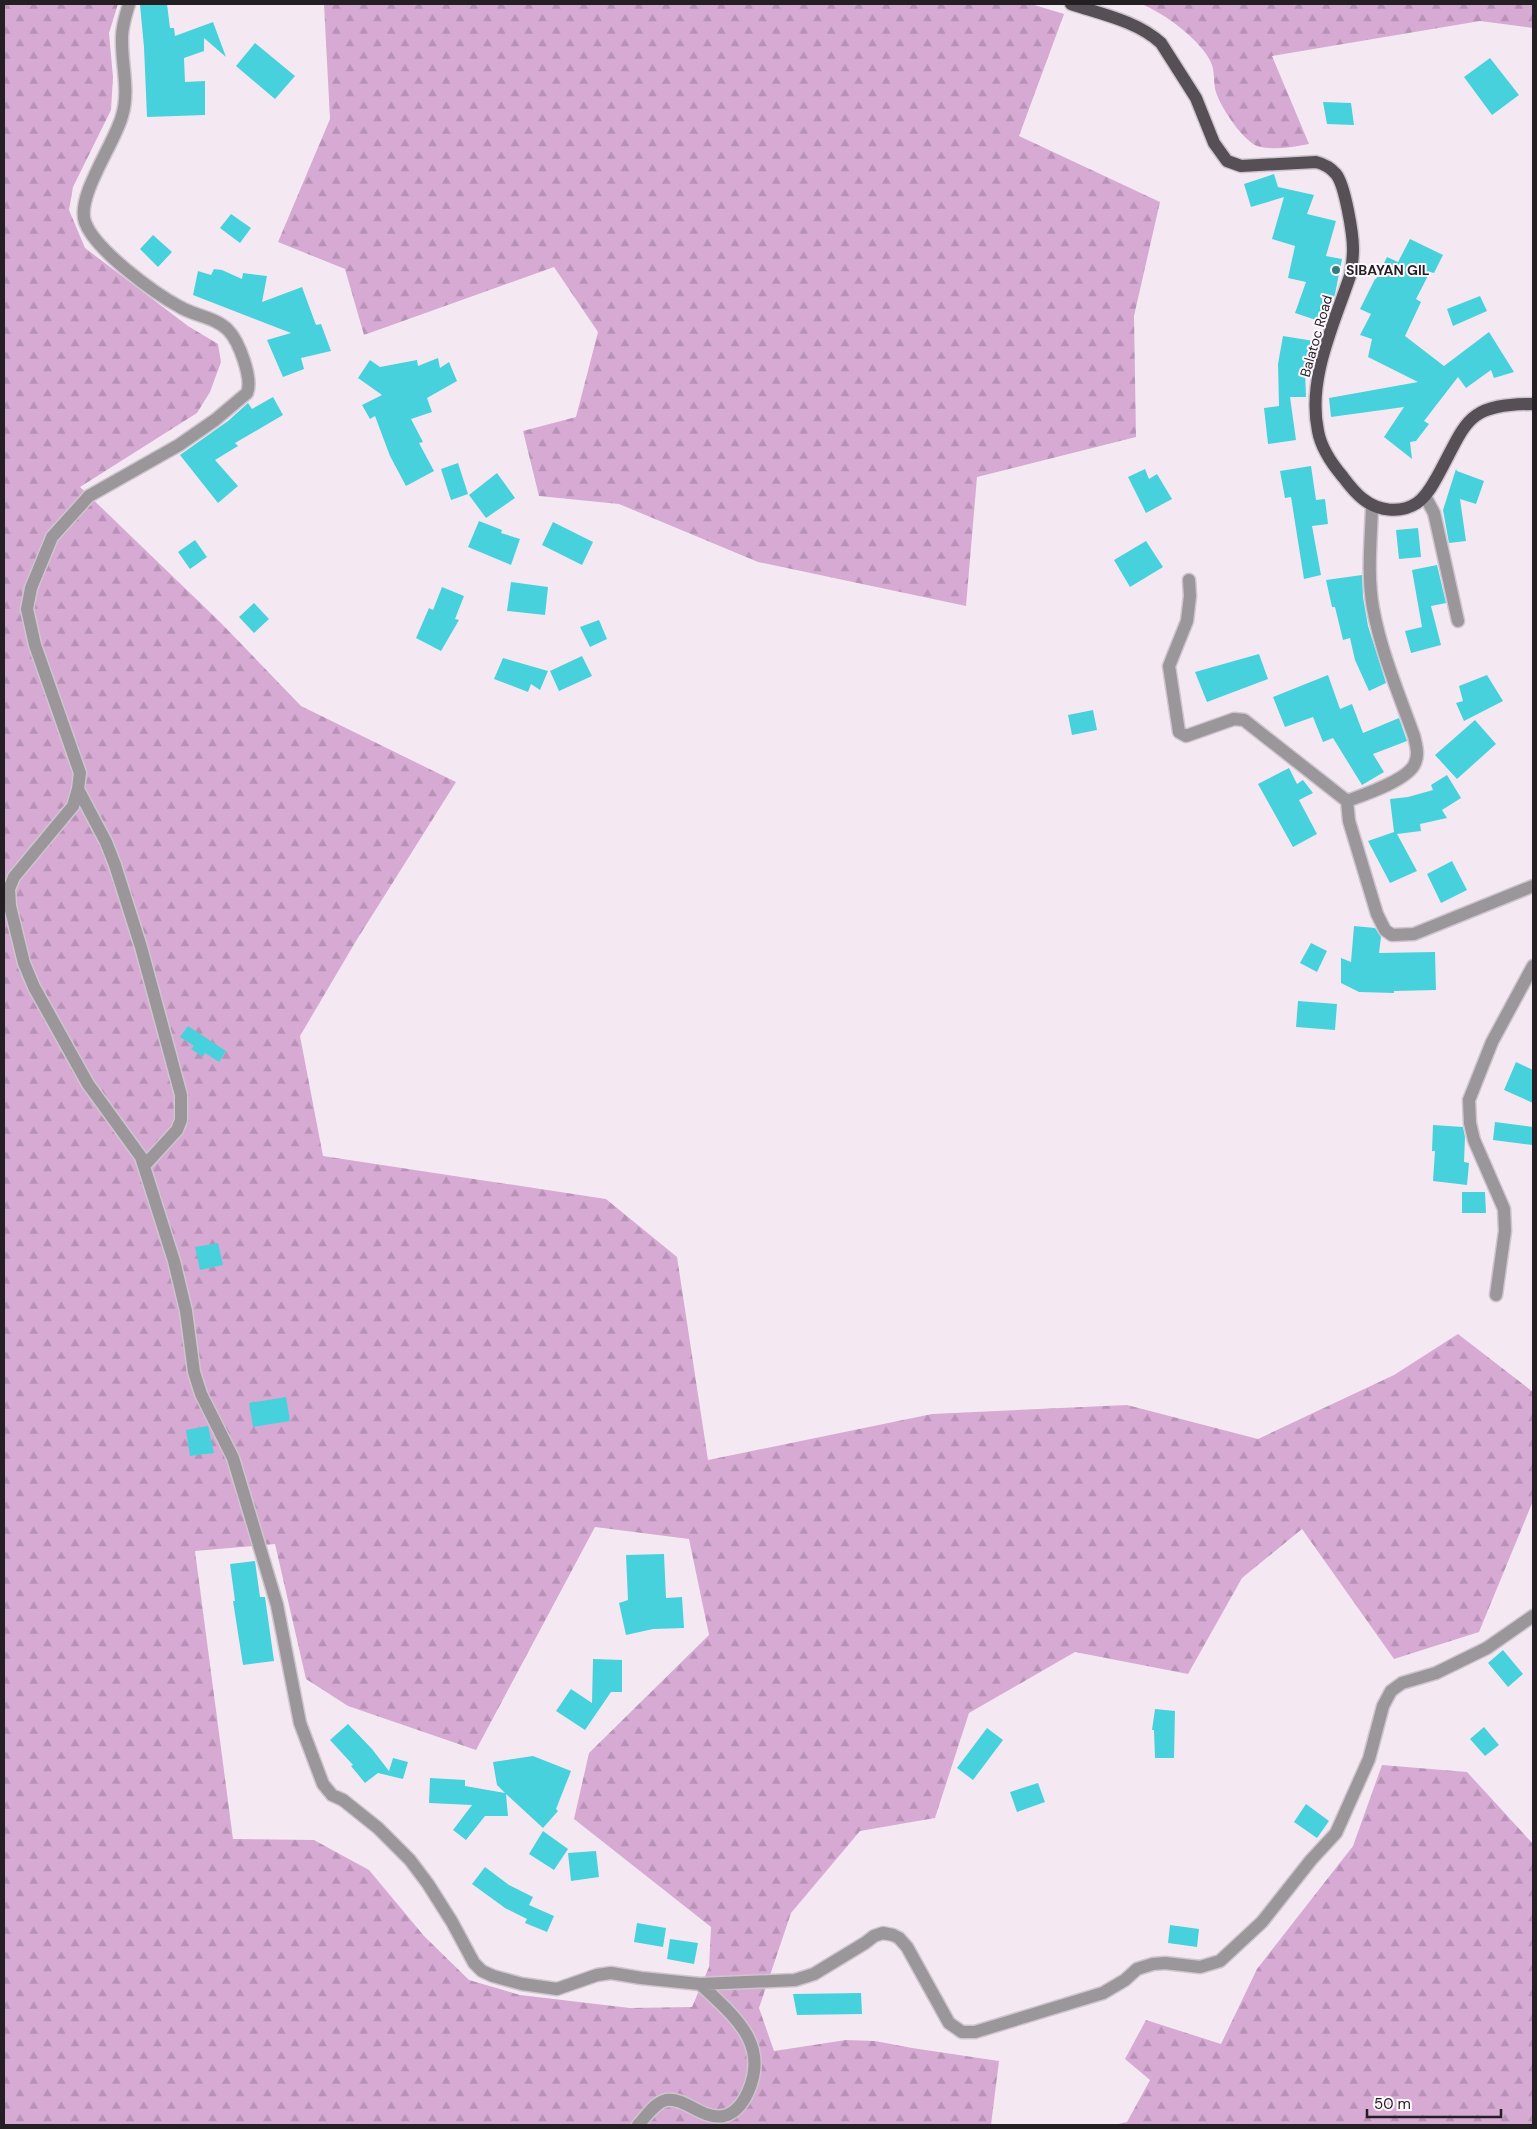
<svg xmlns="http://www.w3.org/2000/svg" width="1537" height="2129" font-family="'DM Sans',sans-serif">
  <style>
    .forest { fill: url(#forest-firs); fill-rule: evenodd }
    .building { fill: #47d1dc }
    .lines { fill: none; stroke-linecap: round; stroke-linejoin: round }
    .minor-casing { stroke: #cec5ce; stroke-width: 15 }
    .major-casing { stroke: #cec5ce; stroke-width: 15 }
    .minor { stroke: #9a969a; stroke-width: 12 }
    .major { stroke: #574f56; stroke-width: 12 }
    .poi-dot { fill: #337c82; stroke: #fff8fe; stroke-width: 2 }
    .labels { text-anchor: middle; stroke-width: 4; stroke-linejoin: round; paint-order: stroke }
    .poi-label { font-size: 14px; font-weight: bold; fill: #231f23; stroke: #fff8fe; text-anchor: start }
    .street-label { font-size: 14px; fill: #231f23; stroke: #fff8fe }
  </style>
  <defs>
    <pattern id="forest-firs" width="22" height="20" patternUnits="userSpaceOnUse" patternTransform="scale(1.25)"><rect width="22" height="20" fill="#d7aad4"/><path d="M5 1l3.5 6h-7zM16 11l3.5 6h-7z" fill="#b892b6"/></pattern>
  </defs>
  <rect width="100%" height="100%" fill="#f4e9f3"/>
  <path class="forest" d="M 4,4 L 118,4 L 109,33 L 113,77 L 111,110 L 73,187 L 69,210 L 85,248 L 188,326 L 218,344 L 221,362 L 210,392 L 197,413 L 80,487 L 219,621 L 301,706 L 456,782 L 356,941 L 300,1036 L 323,1156 L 606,1199 L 677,1257 L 708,1460 L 932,1414 L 1127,1405 L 1258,1439 L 1394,1375 L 1458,1334 L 1533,1392 L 1533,1501 L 1479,1632 L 1394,1659 L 1302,1529 L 1242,1578 L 1188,1674 L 1075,1652 L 969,1713 L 935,1818 L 860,1831 L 791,1913 L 759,2008 L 774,2051 L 846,2040 L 875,2041 L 912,2048 L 999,2061 L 991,2125 L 4,2125 ZM 595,1527 L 689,1539 L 709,1635 L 589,1753 L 574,1819 L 711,1927 L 709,1967 L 692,2007 L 630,2008 L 520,1995 L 469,1980 L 424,1936 L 369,1870 L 314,1840 L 233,1839 L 195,1551 L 275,1544 L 306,1679 L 348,1706 L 476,1750 Z
    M 324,4 L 1031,4 L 1064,14 L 1019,136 L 1160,202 L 1134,316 L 1136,437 L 977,477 L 966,606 L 758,562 L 619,504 L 539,496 L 523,431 L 576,417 L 598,332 L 554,267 L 364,335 L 345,269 L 278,242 L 330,119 Z
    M 1141,4 L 1533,4 L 1533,28 L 1480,21 L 1272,56 L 1309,144 C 1294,147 1275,150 1260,147 C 1245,144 1222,109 1217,95 C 1213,86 1215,74 1212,65 C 1204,42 1163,12 1141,4 Z
    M 1382,1765 L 1467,1772 L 1533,1844 L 1533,2125 L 1114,2125 L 1127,2122 L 1150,2080 L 1125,2059 L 1146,2020 L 1221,2044 L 1257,1969 L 1353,1846 Z"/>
  <path class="building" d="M 150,4 L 167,4 L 170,28 L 174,28 L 175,36 L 213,22 L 226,57 L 204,38 L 204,51 L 184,58 L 185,82 L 205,81 L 205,115 L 147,117 L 144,47 L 140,5 Z
    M 255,43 L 295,76 L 275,99 L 236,66 Z
    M 1490,58 L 1519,95 L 1492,115 L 1464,77 Z
    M 1323,102 L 1351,103 L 1354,125 L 1327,124 Z
    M 1274,174 L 1278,187 L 1314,195 L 1307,214 L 1336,221 L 1326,256 L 1342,259 L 1335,294 L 1325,323 L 1295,313 L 1306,282 L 1288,278 L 1295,246 L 1272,239 L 1284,197 L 1251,207 L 1244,184 Z
    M 231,214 L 251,228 L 240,243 L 220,228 Z
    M 153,235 L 172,252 L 158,267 L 140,249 Z
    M 1410,239 L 1443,255 L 1434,273 L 1430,272 L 1416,299 L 1421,302 L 1405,336 L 1444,366 L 1489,332 L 1514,372 L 1494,378 L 1491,370 L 1466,388 L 1458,377 L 1424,421 L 1429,424 L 1416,441 L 1410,442 L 1412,459 L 1384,437 L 1404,407 L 1331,417 L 1329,398 L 1418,382 L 1368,357 L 1372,339 L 1360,335 L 1371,314 L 1360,309 L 1375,279 L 1376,279 L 1387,257 L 1398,262 Z
    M 214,269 L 222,270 L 242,279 L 243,273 L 267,276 L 262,302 L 302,287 L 316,325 L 321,324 L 331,351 L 301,358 L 304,369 L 283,377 L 267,340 L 291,333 L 193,295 L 198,271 L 211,275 Z
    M 1480,296 L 1487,311 L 1453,326 L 1447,309 Z
    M 1283,336 L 1314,341 L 1310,369 L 1305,369 L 1306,397 L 1290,397 L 1296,440 L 1268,444 L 1264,408 L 1279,406 L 1278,364 Z
    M 438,358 L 440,368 L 449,362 L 457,381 L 427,398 L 432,412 L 411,419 L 423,442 L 419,443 L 434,471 L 406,486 L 390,456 L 375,416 L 370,419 L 362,405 L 382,395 L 358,378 L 370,360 L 380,367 L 417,360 L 418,366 Z
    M 273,397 L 283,415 L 235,443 L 238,446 L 215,460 L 238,486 L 218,503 L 180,455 L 228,421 L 248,403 L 252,409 Z
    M 458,463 L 468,494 L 451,500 L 441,469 Z
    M 1311,466 L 1316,500 L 1325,499 L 1328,524 L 1312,526 L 1321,575 L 1304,579 L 1291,497 L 1285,498 L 1280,471 Z
    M 1145,469 L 1149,479 L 1157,474 L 1172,499 L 1146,513 L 1128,477 Z
    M 1456,469 L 1457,471 L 1484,481 L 1476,504 L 1460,499 L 1466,541 L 1449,543 L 1443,510 Z
    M 497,473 L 515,498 L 486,518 L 469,495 Z
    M 479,521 L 502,530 L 501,533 L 520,539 L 511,565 L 468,547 Z
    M 553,522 L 593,542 L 582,565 L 542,545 Z
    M 1418,528 L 1421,557 L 1399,559 L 1396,530 Z
    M 195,540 L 207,557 L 190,569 L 178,552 Z
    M 1146,541 L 1163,567 L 1130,587 L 1114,560 Z
    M 1437,565 L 1446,603 L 1431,606 L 1441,645 L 1411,653 L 1405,631 L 1422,627 L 1412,570 Z
    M 1362,575 L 1363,597 L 1368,626 L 1386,683 L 1369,691 L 1355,660 L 1350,638 L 1343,640 L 1335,607 L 1332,607 L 1326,580 Z
    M 511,582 L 548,587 L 545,615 L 507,611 Z
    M 442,587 L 464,596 L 455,619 L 459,620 L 441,651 L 416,638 L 429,608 L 433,610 Z
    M 254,603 L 269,619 L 254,633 L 239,617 Z
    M 599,620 L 607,639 L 590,647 L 580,627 Z
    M 1259,654 L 1268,679 L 1207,702 L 1195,672 Z
    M 582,656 L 592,676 L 559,691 L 550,671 Z
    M 503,658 L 548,671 L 540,690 L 531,684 L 528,692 L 494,679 Z
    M 1328,675 L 1340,709 L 1352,704 L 1363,733 L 1399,718 L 1406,738 L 1407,741 L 1373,754 L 1384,772 L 1362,785 L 1333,738 L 1323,742 L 1313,717 L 1285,727 L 1273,697 Z
    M 1487,675 L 1503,701 L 1464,721 L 1456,703 L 1463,701 L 1459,686 Z
    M 1093,710 L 1097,730 L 1072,735 L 1068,715 Z
    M 1475,720 L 1496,744 L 1457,779 L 1435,755 Z
    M 1289,768 L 1297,784 L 1303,780 L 1313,793 L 1299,800 L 1317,834 L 1293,847 L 1258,784 Z
    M 1447,775 L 1461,798 L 1442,810 L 1447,818 L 1420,824 L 1421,831 L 1397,834 L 1417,871 L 1390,883 L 1368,841 L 1394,832 L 1390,799 L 1408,797 L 1433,790 L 1431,785 Z
    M 1452,861 L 1467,890 L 1441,903 L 1427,874 Z
    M 1354,926 L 1375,928 L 1381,937 L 1379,953 L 1435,952 L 1436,990 L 1394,991 L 1394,993 L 1359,992 L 1341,983 L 1341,958 L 1351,962 Z
    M 1311,943 L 1327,951 L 1317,972 L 1300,963 Z
    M 1298,1001 L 1337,1004 L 1335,1030 L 1296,1027 Z
    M 188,1026 L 226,1051 L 219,1062 L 205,1053 L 203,1057 L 191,1049 L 194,1046 L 180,1037 Z
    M 1516,1062 L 1533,1070 L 1533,1103 L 1504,1090 Z
    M 1495,1122 L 1533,1127 L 1533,1145 L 1493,1140 Z
    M 1433,1125 L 1463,1127 L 1465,1137 L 1464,1162 L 1469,1163 L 1467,1185 L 1433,1181 L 1435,1151 L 1432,1151 Z
    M 1462,1192 L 1485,1192 L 1486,1213 L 1462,1213 Z
    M 218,1243 L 223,1265 L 200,1270 L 195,1247 Z
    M 286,1397 L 290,1421 L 253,1427 L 249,1403 Z
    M 208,1426 L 214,1453 L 190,1456 L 186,1430 Z
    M 664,1554 L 666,1598 L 682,1597 L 684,1628 L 653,1629 L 626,1635 L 619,1603 L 628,1600 L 626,1555 Z
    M 255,1561 L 260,1597 L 265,1597 L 274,1661 L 243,1665 L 233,1601 L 235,1601 L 230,1564 Z
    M 1503,1650 L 1523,1674 L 1508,1687 L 1488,1663 Z
    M 593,1659 L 622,1660 L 622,1692 L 611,1692 L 585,1730 L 556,1711 L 571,1689 L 592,1703 Z
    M 1155,1709 L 1175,1711 L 1174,1758 L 1155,1758 L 1154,1730 L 1152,1730 Z
    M 348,1724 L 372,1749 L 389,1771 L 393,1758 L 408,1762 L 403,1779 L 378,1773 L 365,1783 L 351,1766 L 353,1765 L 330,1740 Z
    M 1484,1727 L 1499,1745 L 1485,1756 L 1470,1739 Z
    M 987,1728 L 1003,1740 L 973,1780 L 957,1768 Z
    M 533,1756 L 571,1771 L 556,1809 L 558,1811 L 543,1828 L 506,1794 L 508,1816 L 485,1816 L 466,1840 L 453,1830 L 472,1805 L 429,1803 L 430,1778 L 465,1780 L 465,1786 L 505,1793 L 497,1785 L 493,1762 Z
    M 1038,1783 L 1045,1802 L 1017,1812 L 1010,1792 Z
    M 1306,1804 L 1329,1821 L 1317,1838 L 1294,1822 Z
    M 543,1831 L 568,1849 L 554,1870 L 529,1854 Z
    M 596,1851 L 599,1877 L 571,1881 L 568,1853 Z
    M 485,1867 L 509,1885 L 533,1897 L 529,1905 L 554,1916 L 547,1932 L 525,1923 L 527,1919 L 505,1908 L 472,1884 Z
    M 637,1923 L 666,1928 L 663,1947 L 634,1942 Z
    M 1170,1925 L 1199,1929 L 1197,1947 L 1168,1943 Z
    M 670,1939 L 698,1943 L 694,1964 L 667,1959 Z
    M 861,1993 L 862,2014 L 797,2015 L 793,1994 Z"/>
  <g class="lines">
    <defs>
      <path id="minor" d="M 129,4 C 126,14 122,26 122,37 C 121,64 130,90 122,116 C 115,143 76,196 85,222 C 95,250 154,293 180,307 C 195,316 215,317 228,330 C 239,341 253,379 247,393 L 215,420 L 179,445 L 89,496 L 52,537 L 31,588 L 27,609 L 35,645 L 80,773 L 78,789 L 73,806 L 14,877 L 9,889 L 10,906 L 24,963 L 34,987 L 88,1084 L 141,1157 L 174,1261 L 186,1311 L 194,1372 L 201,1394 L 233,1458 L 277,1605 L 300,1723 L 323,1784 L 332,1795 L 343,1800 L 378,1828 L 410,1860 L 428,1884 L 452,1922 L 474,1963 L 482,1971 L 493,1976 L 522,1984 L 557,1989 L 597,1975 L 611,1973 L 641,1978 L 700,1984 L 795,1980 L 814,1974 L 865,1943 L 874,1936 L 883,1933 L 893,1935 L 899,1938 L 907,1947 L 949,2023 L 962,2032 L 975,2032 L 1103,1993 L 1125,1980 L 1137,1969 L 1153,1964 L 1165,1963 L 1200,1967 L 1220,1961 L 1262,1922 L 1311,1860 L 1336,1833 L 1369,1759 L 1383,1706 L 1391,1691 L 1402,1683 L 1436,1673 L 1487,1648 L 1533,1616
        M 1425,496 L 1434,513 L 1437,526 L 1458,621
        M 1189,580 L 1190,596 L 1187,621 L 1169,666 L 1179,732 L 1186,736 L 1234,719 L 1244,720 L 1347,801 L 1349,821 L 1377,914 L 1385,930 L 1392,935 L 1414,934 L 1533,886
        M 78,789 L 106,842 L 115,865 L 141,947 L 181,1095 L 181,1120 L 177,1130 L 144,1166
        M 1347,801 C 1363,795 1409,780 1415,763 C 1419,754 1416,745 1414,736 C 1399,694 1381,652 1373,608 C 1367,575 1371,540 1372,506
        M 1496,1295 L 1505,1231 L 1504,1209 L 1474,1140 L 1470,1123 L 1469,1100 L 1492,1042 L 1533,966
        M 638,2125 C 646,2117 654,2103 666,2100 C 686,2097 701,2120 724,2116 C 736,2113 743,2103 748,2092 C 770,2043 733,2015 700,1984"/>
      <path id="major" d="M 1071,4 C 1101,14 1137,21 1161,43 L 1196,98 L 1214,143 L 1227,161 L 1241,166 L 1316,162 C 1324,164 1330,167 1336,174 C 1345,185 1353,234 1353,249 C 1353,258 1352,267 1350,276 C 1334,324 1307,379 1318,431 C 1321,448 1332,464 1343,477 C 1349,485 1355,493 1363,499 C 1378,511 1400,514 1417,503 C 1426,497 1432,486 1437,477 C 1467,423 1464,404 1533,404"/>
    </defs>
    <use href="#minor" class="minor-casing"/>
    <use href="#major" class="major-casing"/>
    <use href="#minor" class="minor"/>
    <use href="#major" class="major"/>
  </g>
  <circle class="poi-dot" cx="1336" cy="270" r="5"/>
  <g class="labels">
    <g class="poi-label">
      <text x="1346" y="275">SIBAYAN GIL</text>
    </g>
    <g class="street-label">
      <text transform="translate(1316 336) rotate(-74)" y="5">Balatoc Road</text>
    </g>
  </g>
  <rect width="1537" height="2129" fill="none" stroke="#231f23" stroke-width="10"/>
  <path d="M1367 2109v8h134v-8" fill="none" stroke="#231f23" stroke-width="2.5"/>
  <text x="1374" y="2109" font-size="15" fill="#231f23" stroke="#fff8fe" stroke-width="4" paint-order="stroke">50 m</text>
</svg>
